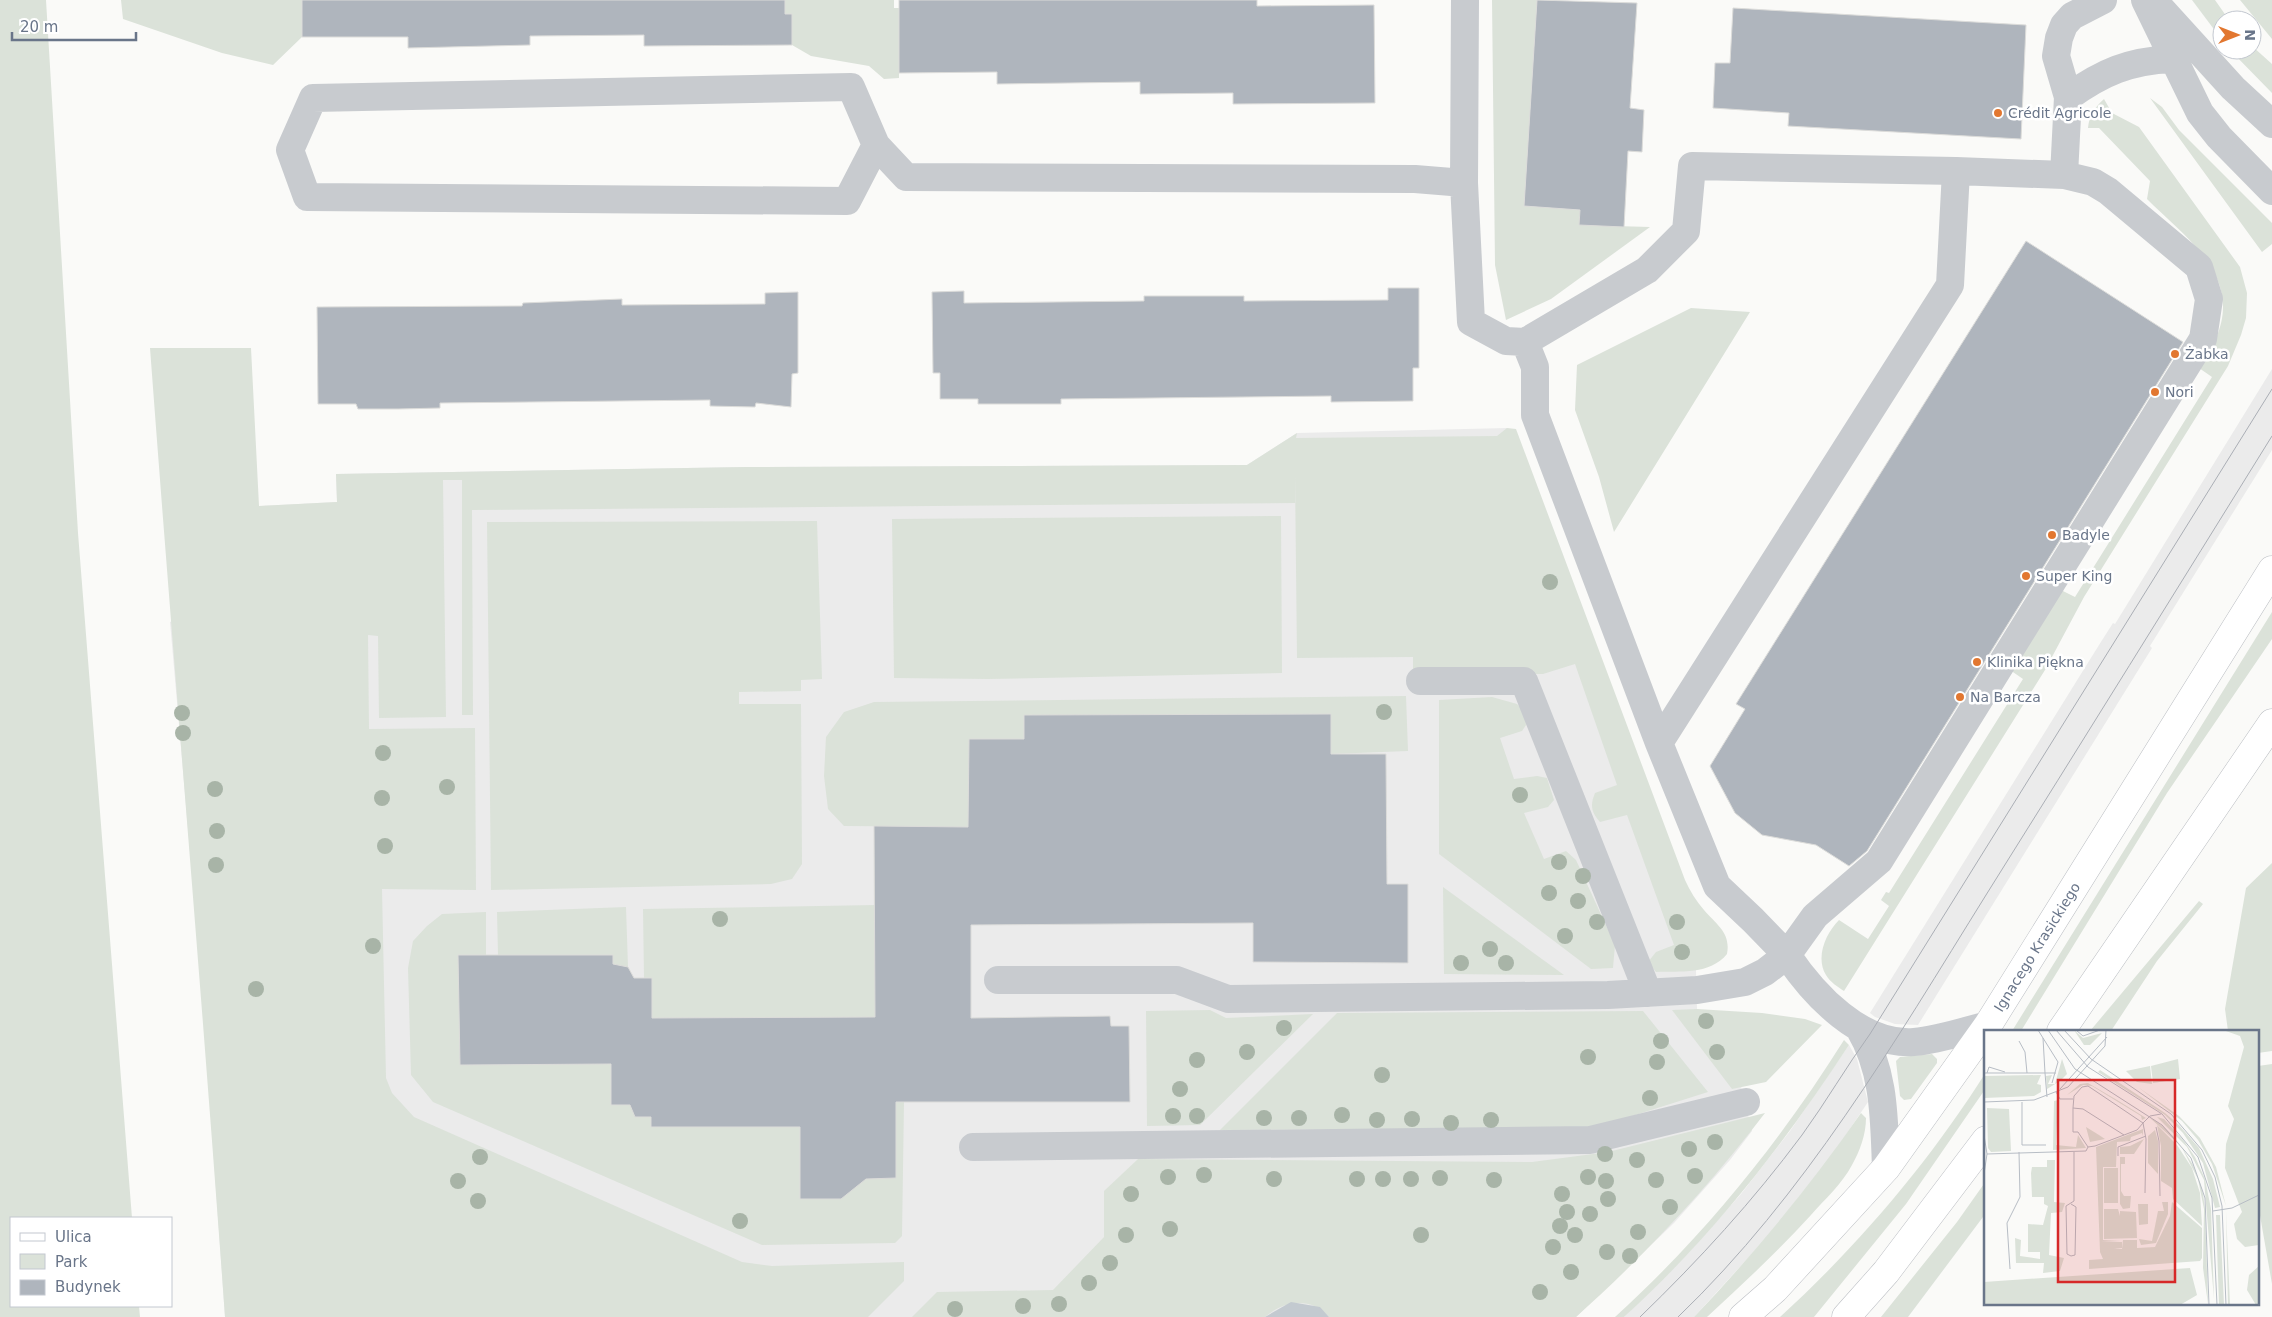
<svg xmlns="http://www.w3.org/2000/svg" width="2272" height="1317" font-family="'DejaVu Sans',sans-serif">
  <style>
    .built { fill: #ebebeb }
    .green { fill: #dbe2d9 }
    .water { fill: #c3cad0 }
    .building { fill: #afb5bd; stroke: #dcdcda }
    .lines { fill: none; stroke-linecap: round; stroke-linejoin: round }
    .major-casing { stroke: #bbbec3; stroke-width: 29 }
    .minor { stroke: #c8cbcf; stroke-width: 28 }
    .major { stroke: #fff; stroke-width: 28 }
    .tram { stroke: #aaaeb5; stroke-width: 1 }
    .tree { fill: #a8b4a7 }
    .poi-dot { fill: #e27730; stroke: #fff; stroke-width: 2 }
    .labels { text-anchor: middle; stroke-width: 5; stroke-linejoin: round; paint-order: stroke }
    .poi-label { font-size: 14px; fill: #697589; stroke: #fff; text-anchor: start }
    .street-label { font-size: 14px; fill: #697589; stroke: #fff }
    .inset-road { fill: none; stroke: #b7bdc5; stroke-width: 1 }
    .view { fill: #d62828; fill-opacity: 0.15; stroke: #d62828; stroke-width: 2.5 }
    .inset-edge { fill: none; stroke: #697589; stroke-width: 2.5 }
  </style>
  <rect width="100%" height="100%" fill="#fafaf8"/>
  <path class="built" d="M 2272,369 L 2272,450 L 2150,646 L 2152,648 L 1918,1025 L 1895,1024 L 1875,1017 L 1870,1013 L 2099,645 L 2113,623 L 2115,624 Z
    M 1507,428 L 1704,956 L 1696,970 L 1697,1009 L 1724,1017 L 1752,1131 L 1730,1160 L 1674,1223 L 1576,1317 L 225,1317 L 202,990 L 170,622 L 261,583 L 259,506 L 337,502 L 336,474 L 746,467 L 1247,465 L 1297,433 Z
    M 1849,1045 L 1857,1059 L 1868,1102 L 1835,1151 L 1770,1234 L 1694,1317 L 1624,1317 L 1691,1250 L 1741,1194 L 1790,1131 Z"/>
  <path class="green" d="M 0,0 L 46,0 L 78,533 L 132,1218 L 11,1218 L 11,1306 L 139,1306 L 140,1317 L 0,1317 Z
    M 121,0 L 302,0 L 302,37 L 273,65 L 222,53 L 123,19 Z
    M 785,0 L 894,0 L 894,8 L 899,8 L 899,78 L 884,79 L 869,66 L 811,56 L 792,45 L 792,14 L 785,14 Z
    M 1492,0 L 1537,0 L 1524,206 L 1580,210 L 1580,225 L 1650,227 L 1551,299 L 1506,320 L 1495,265 Z
    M 2192,0 L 2215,0 L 2229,20 L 2222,20 L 2222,40 Z
    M 2240,0 L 2272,0 L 2272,39 Z
    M 2252,46 L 2272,64 L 2272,93 L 2230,50 L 2252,50 Z
    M 2150,98 L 2162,107 L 2179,130 L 2272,223 L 2272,244 L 2262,252 Z
    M 2104,99 L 2112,113 L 2139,127 L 2240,267 L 2247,293 L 2246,318 L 2241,335 L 2228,366 L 2084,597 L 2045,670 L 1844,991 C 1838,987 1830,982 1826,975 C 1815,957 1826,933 1839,920 L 1868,939 L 1889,906 L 1881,900 L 1886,892 L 1889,893 L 2023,679 L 2010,670 L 2061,590 L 2075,597 L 2212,377 L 2199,368 C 2205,359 2212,349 2216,338 C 2243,276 2186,238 2147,199 L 2150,181 L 2099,128 L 2088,128 C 2089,116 2095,107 2104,99 Z
    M 1691,308 L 1750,312 L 1614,532 L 1599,477 L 1575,410 L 1577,365 Z
    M 150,348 L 251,348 L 259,506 L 337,502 L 336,474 L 746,467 L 1247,465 L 1297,433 L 1296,438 L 1497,436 L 1507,428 L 1516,429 L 1685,880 C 1690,891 1696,901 1704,910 C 1717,925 1731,933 1727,954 C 1710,975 1680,971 1656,972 L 1648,962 L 1656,952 L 1674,945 L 1627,815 L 1600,822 C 1591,812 1590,805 1595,793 L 1617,785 L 1575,664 L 1543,674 L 1413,674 L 1413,657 L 1297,658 L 1295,475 L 1295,503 L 472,510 L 473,715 L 462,715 L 462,480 L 443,480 L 446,717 L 379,718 L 378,636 L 368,635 L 369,729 L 475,728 L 476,890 L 382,889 L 386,1078 L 392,1093 L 414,1117 L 742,1262 L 772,1266 L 904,1262 L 904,1281 L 868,1317 L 225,1317 C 202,994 174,671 150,348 Z
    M 1281,516 L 1282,673 L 988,679 L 894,678 L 892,519 Z
    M 817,521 L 822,679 L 801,680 L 801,691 L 739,692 L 739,704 L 801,704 L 802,864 L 792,879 L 771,884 L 491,890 L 487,522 Z
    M 2272,612 L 2272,639 L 2167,793 L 2021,1031 L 2012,1031 Z
    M 1406,696 L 1408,751 L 1331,754 L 1329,714 L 1025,715 L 1024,739 L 969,739 L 968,827 L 844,826 L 828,809 L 824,776 L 826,737 L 844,712 L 874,702 Z
    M 1492,697 L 1517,704 L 1525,712 L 1526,725 L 1522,731 L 1500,738 L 1514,779 L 1537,776 L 1547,778 L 1554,800 L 1548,807 L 1524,813 L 1544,859 L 1566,851 L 1576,860 L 1615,945 L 1613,968 L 1591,969 L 1439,854 L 1439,700 Z
    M 2272,863 L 2272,1051 L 2258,1053 L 2258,1031 L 2228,1031 L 2225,1009 L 2246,888 Z
    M 1443,887 L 1564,975 L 1444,974 Z
    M 2199,901 L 2203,904 L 2157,961 L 2111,1031 L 2090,1031 Z
    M 875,905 L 875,1017 L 652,1018 L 652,978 L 644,978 L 643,909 Z
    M 626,907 L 628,967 L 613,964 L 613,956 L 498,955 L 497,912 Z
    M 486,912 L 486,955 L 458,956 L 460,1065 L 611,1064 L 611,1105 L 630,1105 L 636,1117 L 651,1117 L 652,1127 L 800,1127 L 801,1199 L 841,1199 L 860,1179 L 896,1178 L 896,1102 L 904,1102 L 902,1236 L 895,1243 L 762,1245 L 433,1102 L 411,1075 L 408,968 L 413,941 L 427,926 L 442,914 Z
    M 1697,1009 L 1762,1013 L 1805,1019 L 1822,1025 L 1766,1082 L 1732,1089 L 1672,1010 Z
    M 1210,1010 L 1226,1018 L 1313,1014 L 1200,1125 L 1147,1126 L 1146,1011 Z
    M 1643,1011 L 1708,1092 L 1591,1129 L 1220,1130 L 1337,1013 Z
    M 1844,1040 L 1849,1045 C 1784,1144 1712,1237 1624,1317 L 1615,1317 C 1704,1236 1780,1142 1844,1040 Z
    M 1932,1054 L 1937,1059 L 1937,1063 L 1911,1099 L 1904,1100 L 1900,1096 L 1896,1061 L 1900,1057 Z
    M 2272,1064 L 2272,1284 L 2258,1204 L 2258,1066 Z
    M 1986,1072 L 1986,1088 L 1906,1204 L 1814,1317 L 1780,1317 C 1858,1246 1930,1161 1986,1072 Z
    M 1765,1113 C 1708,1188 1646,1254 1576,1317 L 1329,1317 C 1311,1297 1285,1300 1265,1317 L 912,1317 L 937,1292 L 1053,1290 L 1104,1237 L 1104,1191 L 1138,1159 L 1532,1162 L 1608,1152 Z
    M 1861,1113 L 1866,1118 C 1866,1134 1860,1151 1852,1165 C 1842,1184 1825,1199 1811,1215 C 1778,1251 1743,1284 1707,1317 L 1694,1317 C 1755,1253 1810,1186 1861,1113 Z
    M 1986,1181 L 1986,1213 L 1908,1317 L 1881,1317 L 1957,1222 Z"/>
  <path class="water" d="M 1291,1302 L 1320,1307 L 1329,1317 L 1265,1317 Z"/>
  <path class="building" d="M 302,0 L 785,0 L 785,14 L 792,14 L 792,45 L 644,46 L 644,35 L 530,36 L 530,45 L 408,48 L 408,37 L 302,37 Z
    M 899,0 L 1257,0 L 1257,6 L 1374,5 L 1375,103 L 1233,104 L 1233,93 L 1140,94 L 1140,82 L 997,84 L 997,72 L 899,73 Z
    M 1537,0 L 1637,3 L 1630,108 L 1644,110 L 1642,152 L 1628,151 L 1624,227 L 1579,225 L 1580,210 L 1524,206 Z
    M 1733,8 L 2026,25 L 2021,139 L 1788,126 L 1789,113 L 1713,108 L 1715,63 L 1730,63 Z
    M 2026,241 L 2183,342 L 1867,851 L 1849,866 L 1816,845 L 1762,835 L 1735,813 L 1710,766 L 1745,709 L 1736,704 Z
    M 1388,288 L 1419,288 L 1419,368 L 1413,368 L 1413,401 L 1331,402 L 1331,396 L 1061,399 L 1061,404 L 978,404 L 978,399 L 940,399 L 940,373 L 933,373 L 932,292 L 964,291 L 964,303 L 1144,301 L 1144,296 L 1244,296 L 1244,301 L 1388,300 Z
    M 798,292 L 798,373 L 792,374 L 791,407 L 756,403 L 755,407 L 710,406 L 710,400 L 440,403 L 440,408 L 398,409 L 358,409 L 356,404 L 318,404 L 317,307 L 522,306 L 523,303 L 622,299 L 622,305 L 765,304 L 765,293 Z
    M 1331,714 L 1331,754 L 1386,754 L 1387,884 L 1408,884 L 1408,963 L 1253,962 L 1253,923 L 971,925 L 971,1018 L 1110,1016 L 1111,1026 L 1129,1026 L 1130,1102 L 896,1102 L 896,1178 L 866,1179 L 841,1199 L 800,1199 L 800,1127 L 651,1127 L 651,1117 L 635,1117 L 630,1105 L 611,1105 L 611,1064 L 460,1065 L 458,955 L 613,955 L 613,964 L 628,967 L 634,978 L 652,978 L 652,1018 L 875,1017 L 874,826 L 968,827 L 969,739 L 1024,739 L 1024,715 Z"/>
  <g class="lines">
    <defs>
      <path id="major" d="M 2061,1031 L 2272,723
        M 1743,1317 L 1775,1289 L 1886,1168 L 1988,1025 L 2272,570
        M 1846,1317 L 1886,1272 L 1986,1140"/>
    </defs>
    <use href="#major" class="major-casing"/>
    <path class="minor" d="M 1465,0 L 1464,183 L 1471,322 L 1506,341 L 1525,342 L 1647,270 L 1686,231 L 1692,166 L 1956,171
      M 2145,0 L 2200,113 L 2219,137 L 2272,191
      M 2154,1 L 2233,88 L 2272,124
      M 2068,97 C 2103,72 2129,61 2172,59
      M 876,145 L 847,201 L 307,197 L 290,150 L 313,98 L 851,87 L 876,145 L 906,177 L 1415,179 L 1464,183
      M 2064,175 L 2068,97 L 2056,56 L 2059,38 L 2064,25 L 2072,16 L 2103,0
      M 1525,342 L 1535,367 L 1535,415 L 1659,743 L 1717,886 L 1753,920 L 1787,955 L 1815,916 L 1879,861 L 2203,339 L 2209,299 L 2199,267 L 2108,191 L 2093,182 L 2064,175 L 1956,171 L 1950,285 L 1659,743
      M 1420,681 L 1524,681 L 1648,993
      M 998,980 L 1177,980 L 1228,999 L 1608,995 L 1697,990 L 1745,982 L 1765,972 L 1787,955 C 1814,995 1861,1046 1914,1042 C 1939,1040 1964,1031 1988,1025
      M 1859,1028 C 1885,1072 1884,1118 1886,1168
      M 973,1147 L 1590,1140 L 1746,1102"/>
    <use href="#major" class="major"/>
    <path class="tram" d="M 1640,1317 C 1699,1260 1753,1201 1802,1135 C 1826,1102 1846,1067 1870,1034 L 2272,389
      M 1678,1317 C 1805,1195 1894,1043 1986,895 C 2082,742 2177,589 2272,436"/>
  </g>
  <g class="tree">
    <circle cx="1550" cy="582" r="8"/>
    <circle cx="1384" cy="712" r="8"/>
    <circle cx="182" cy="713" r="8"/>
    <circle cx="183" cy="733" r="8"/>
    <circle cx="383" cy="753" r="8"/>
    <circle cx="447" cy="787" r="8"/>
    <circle cx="215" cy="789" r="8"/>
    <circle cx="1520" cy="795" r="8"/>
    <circle cx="382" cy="798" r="8"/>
    <circle cx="217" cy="831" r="8"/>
    <circle cx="385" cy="846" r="8"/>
    <circle cx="1559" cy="862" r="8"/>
    <circle cx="216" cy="865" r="8"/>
    <circle cx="1583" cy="876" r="8"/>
    <circle cx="1549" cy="893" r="8"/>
    <circle cx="1578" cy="901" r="8"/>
    <circle cx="720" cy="919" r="8"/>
    <circle cx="1597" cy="922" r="8"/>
    <circle cx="1677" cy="922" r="8"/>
    <circle cx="1565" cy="936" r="8"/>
    <circle cx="373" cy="946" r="8"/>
    <circle cx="1490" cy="949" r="8"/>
    <circle cx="1682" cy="952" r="8"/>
    <circle cx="1461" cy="963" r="8"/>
    <circle cx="1506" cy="963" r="8"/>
    <circle cx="256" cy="989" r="8"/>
    <circle cx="1706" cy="1021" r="8"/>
    <circle cx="1284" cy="1028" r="8"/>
    <circle cx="1661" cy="1041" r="8"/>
    <circle cx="1247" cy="1052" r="8"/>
    <circle cx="1717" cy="1052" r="8"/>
    <circle cx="1588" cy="1057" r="8"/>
    <circle cx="1197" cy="1060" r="8"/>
    <circle cx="1657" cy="1062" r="8"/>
    <circle cx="1382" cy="1075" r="8"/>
    <circle cx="1180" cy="1089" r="8"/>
    <circle cx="1650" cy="1098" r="8"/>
    <circle cx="1342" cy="1115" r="8"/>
    <circle cx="1173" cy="1116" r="8"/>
    <circle cx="1197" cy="1116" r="8"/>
    <circle cx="1264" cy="1118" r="8"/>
    <circle cx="1299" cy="1118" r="8"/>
    <circle cx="1412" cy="1119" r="8"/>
    <circle cx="1377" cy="1120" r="8"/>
    <circle cx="1491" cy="1120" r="8"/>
    <circle cx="1451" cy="1123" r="8"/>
    <circle cx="1715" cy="1142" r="8"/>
    <circle cx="1689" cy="1149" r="8"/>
    <circle cx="1605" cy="1154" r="8"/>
    <circle cx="480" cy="1157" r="8"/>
    <circle cx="1637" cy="1160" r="8"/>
    <circle cx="1204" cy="1175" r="8"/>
    <circle cx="1695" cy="1176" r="8"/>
    <circle cx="1168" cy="1177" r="8"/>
    <circle cx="1588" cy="1177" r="8"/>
    <circle cx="1440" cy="1178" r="8"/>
    <circle cx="1274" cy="1179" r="8"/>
    <circle cx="1357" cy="1179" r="8"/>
    <circle cx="1383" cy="1179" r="8"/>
    <circle cx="1411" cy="1179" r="8"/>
    <circle cx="1494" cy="1180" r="8"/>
    <circle cx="1656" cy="1180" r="8"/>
    <circle cx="458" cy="1181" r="8"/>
    <circle cx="1606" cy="1181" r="8"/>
    <circle cx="1131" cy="1194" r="8"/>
    <circle cx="1562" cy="1194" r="8"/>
    <circle cx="1608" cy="1199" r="8"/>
    <circle cx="478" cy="1201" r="8"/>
    <circle cx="1670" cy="1207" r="8"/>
    <circle cx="1567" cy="1212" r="8"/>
    <circle cx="1590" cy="1214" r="8"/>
    <circle cx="740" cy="1221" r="8"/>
    <circle cx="1560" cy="1226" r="8"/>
    <circle cx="1170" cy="1229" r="8"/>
    <circle cx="1638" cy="1232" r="8"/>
    <circle cx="1126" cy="1235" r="8"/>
    <circle cx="1421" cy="1235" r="8"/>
    <circle cx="1575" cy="1235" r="8"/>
    <circle cx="1553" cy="1247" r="8"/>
    <circle cx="1607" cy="1252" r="8"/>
    <circle cx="1630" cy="1256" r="8"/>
    <circle cx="1110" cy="1263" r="8"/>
    <circle cx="1571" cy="1272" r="8"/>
    <circle cx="1089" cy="1283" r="8"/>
    <circle cx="1540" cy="1292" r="8"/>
    <circle cx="1059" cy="1304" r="8"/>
    <circle cx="1023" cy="1306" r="8"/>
    <circle cx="955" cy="1309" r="8"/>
  </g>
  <g class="poi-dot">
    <circle cx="1998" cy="113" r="5"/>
    <circle cx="2175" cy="354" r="5"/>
    <circle cx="2155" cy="392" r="5"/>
    <circle cx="2052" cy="535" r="5"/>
    <circle cx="2026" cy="576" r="5"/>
    <circle cx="1977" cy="662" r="5"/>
    <circle cx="1960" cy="697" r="5"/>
  </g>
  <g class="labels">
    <g class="poi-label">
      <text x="2008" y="118">Crédit Agricole</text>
      <text x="2185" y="359">Żabka</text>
      <text x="2165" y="397">Nori</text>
      <text x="2062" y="540">Badyle</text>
      <text x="2036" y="581">Super King</text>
      <text x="1987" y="667">Klinika Piękna</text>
      <text x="1970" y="702">Na Barcza</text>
    </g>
    <g class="street-label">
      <text transform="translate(2037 947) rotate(-58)" y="5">Ignacego Krasickiego</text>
    </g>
  </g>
  <g transform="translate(1984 1030)">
    <rect width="275" height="275" fill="#fafaf8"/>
    <path d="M 90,0 L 99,8 L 118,3 L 106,15 L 100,15 ZM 239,0 L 275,0 L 275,215 L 261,217 L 253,209 L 250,194 L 258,182 L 241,138 L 242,114 L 250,89 L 244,76 L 260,17 L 256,6 ZM 78,29 L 83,44 L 76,51 L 63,59 L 62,46 L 68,45 L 64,54 L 71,54 ZM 194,29 L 196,49 L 169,53 L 167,36 ZM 166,36 L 168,54 L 153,52 L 142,41 ZM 116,40 L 181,83 L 195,95 L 215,118 L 229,149 L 236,177 L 231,178 L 219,133 L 199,103 L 181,85 L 114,42 ZM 57,45 L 53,54 L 57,55 L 57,62 L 50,66 L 0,68 L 0,46 ZM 104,53 L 133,70 L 162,88 L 158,90 L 157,86 L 108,56 L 99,55 L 83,65 L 96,54 ZM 154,57 L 195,86 L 216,108 L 232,137 L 242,176 L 228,134 L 214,110 L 198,91 ZM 74,70 L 72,115 L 92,117 L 94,105 L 102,118 L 69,120 L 70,71 ZM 3,78 L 25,79 L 27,121 L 7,122 L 4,118 ZM 173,87 L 180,89 L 200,111 L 211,127 L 221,149 L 227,179 L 230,269 L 220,150 L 203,117 ZM 166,88 L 172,91 L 182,99 L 190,107 L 197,116 L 209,135 L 216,153 L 219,164 L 221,179 L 224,274 L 219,238 L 220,179 L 214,149 L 197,116 ZM 173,95 L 193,115 L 208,138 L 216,163 L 218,196 L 189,169 L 188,158 L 177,151 L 177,116 ZM 102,97 L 115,105 L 121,109 L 106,112 ZM 159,99 L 159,106 L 158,103 L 147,107 L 146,111 L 133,112 L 132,137 L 119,137 L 119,210 L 137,211 L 117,212 L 138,212 L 138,218 L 130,219 L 138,219 L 139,210 L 153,210 L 153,218 L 171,217 L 186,186 L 188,172 L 218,198 L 218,228 L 216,231 L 105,239 L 105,230 L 119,229 L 116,222 L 112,117 ZM 171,100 L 174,111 L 174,144 L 164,133 L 164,106 ZM 160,109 L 150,124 L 136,124 L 136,117 L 146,116 ZM 136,127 L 141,127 L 141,134 L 137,134 L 137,161 L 140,166 L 147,166 L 146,178 L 139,179 L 136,174 ZM 63,130 L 71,130 L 70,172 L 81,173 L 78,182 L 67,183 L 65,225 L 80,228 L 76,241 L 59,243 L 60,233 L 32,233 L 31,208 L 37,210 L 36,226 L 56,229 L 56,222 L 44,222 L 44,194 L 59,195 L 64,176 L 60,174 L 60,167 L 48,167 L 47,143 L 48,137 L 63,137 ZM 120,138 L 134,138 L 134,173 L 120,173 ZM 172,172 L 184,172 L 184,184 L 172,213 L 157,215 L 155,209 L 168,211 L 174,181 L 180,181 L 178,172 ZM 154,174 L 164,174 L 164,194 L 155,195 ZM 120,179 L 134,179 L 136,186 L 136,181 L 152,182 L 153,208 L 120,209 ZM 242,181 L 246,275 L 244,275 ZM 232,185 L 236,185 L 240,275 L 235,275 ZM 275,236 L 275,275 L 272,275 L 263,260 L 265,245 ZM 206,238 L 213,265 L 196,275 L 0,274 L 0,252 Z" fill="#dbe2d9"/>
    <path class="inset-road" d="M 54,0 L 74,32 L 68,53M 64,0 L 91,39 L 178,95 L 207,128 L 221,168 L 225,275M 72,0 L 104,37 L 178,84 L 214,127 L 228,168 L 233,275M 80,0 L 107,29 L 187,84 L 218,120 L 231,147 L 238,176 L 242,275M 92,0 L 99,6 L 116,0M 35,11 L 41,22 L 43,43M 0,43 L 61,43 L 59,8M 3,43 L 5,37 L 21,42M 76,59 L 123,7M 72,62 L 76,69 L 89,69M 63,67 L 61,43 L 72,43M 0,72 L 50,70 L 84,57 L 121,16 L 122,0M 38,72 L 38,115 L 62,115M 89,78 L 89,102 L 94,102 L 104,117M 172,97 L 175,111 L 176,166M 0,105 L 3,124 L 0,144M 104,117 L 111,116 L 140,105 L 153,100 L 159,93 L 104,56 L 98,57 L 90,66 L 89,78 L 99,79 L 140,105M 3,124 L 102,121 L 104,117M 134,126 L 134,117 L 162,106M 161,163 L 162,109 L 159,93 L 166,86 L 177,84M 87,174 L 92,177 L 91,225 L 87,226 L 83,224 L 82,176 L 90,171 L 90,122M 229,181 L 248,178 L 275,165M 26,239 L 23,193 L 36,167 L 35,122"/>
    <path class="view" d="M 74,50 L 191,50 L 191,252 L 74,252 Z"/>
    <rect width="275" height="275" class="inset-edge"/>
  </g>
  <rect x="10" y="1217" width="162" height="90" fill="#ffffff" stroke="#c3c8d0"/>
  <rect x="20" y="1233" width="25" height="8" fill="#ffffff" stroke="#c3c8d0"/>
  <text x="55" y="1242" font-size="15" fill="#697589">Ulica</text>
  <rect x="20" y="1254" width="25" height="15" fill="#dbe2d9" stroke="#c3c8d0"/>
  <text x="55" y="1267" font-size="15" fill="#697589">Park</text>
  <rect x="20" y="1280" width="25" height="15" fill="#afb5bd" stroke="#c3c8d0"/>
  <text x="55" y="1292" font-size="15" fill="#697589">Budynek</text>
  <g transform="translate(2237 35) rotate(90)"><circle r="24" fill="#ffffff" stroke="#c3c8d0"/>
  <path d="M0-4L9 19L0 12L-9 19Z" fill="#e27730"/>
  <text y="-8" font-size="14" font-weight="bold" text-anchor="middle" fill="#697589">N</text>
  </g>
  <path d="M12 32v8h124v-8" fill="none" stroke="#697589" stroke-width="2.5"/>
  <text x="20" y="32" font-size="15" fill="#697589" stroke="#ffffff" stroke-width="4" paint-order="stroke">20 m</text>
</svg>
